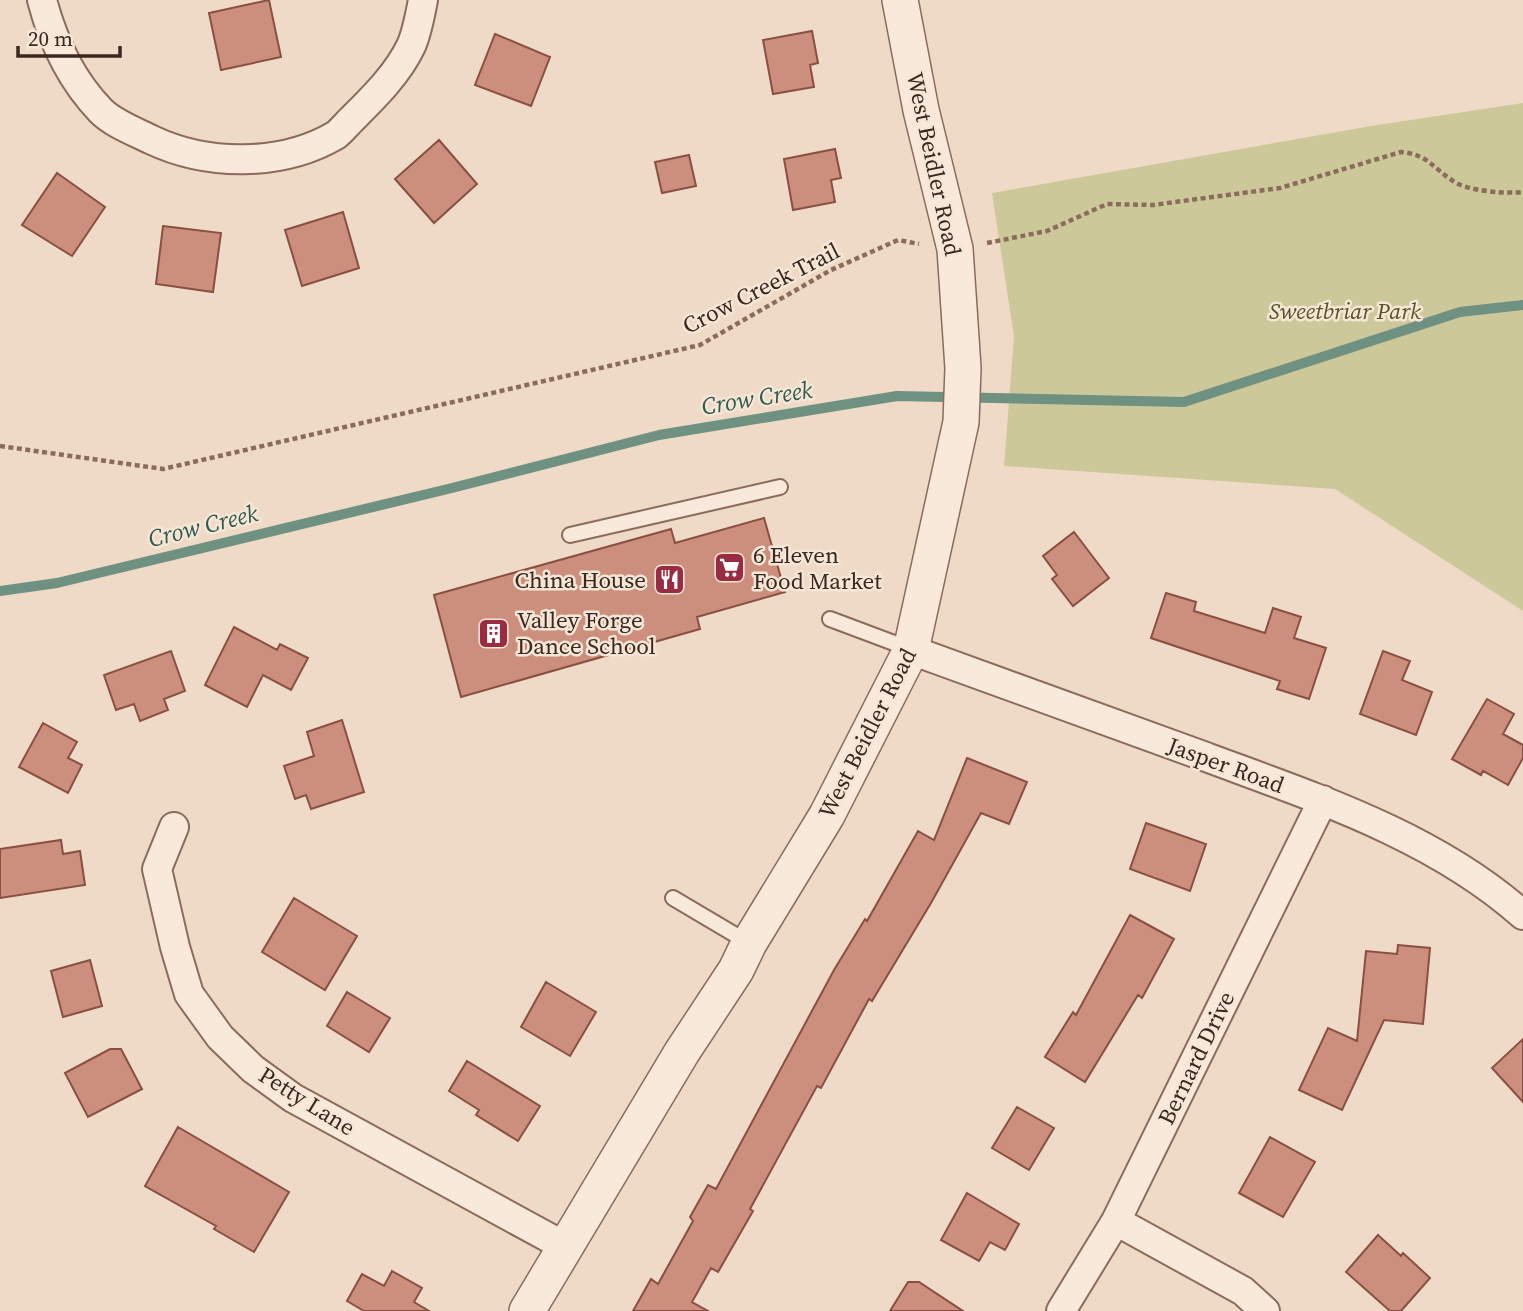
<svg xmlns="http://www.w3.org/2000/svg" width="1523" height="1311" font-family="'Source Serif 4',serif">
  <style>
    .green { fill: #cdc89a }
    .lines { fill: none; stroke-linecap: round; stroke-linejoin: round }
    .stream { stroke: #6e9181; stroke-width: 10 }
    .building { fill: #cc8e7d; stroke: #895042; stroke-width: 2 }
    .service-casing { stroke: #8a6b5c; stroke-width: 18 }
    .minor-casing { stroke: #8a6b5c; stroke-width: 32 }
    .tertiary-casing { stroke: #8a6b5c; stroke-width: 38 }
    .path { stroke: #8a6b5c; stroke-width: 4.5; stroke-dasharray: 5 3.5; stroke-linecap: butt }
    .service { stroke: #f9e9da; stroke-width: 14 }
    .minor { stroke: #f9e9da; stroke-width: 28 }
    .tertiary { stroke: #f9e9da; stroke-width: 35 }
    .labels { text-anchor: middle; stroke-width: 5; stroke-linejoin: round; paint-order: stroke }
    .street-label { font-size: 23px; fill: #3a2720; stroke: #f6e6d6 }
    .park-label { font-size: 23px; font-style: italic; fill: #545626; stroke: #f6e6d6 }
    .poi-label { font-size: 23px; fill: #3a2720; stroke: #f6e6d6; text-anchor: start }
    .water-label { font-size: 24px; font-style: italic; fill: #2f5a4e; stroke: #f6e6d6 }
  </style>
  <rect width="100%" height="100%" fill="#eedac7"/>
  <path class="green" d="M 1523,103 L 1523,611 L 1335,489 L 1004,466 L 1014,336 L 992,193 L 1371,126 Z"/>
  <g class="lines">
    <path class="stream" d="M 0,591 L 57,583 L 452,488 L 659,435 L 897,396 L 1184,402 L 1460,312 L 1523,305"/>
  </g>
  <path class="building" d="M 269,0 L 281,57 L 221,70 L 209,13 Z
    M 812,31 L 818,63 L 810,65 L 814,87 L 773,94 L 763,40 Z
    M 495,34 L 550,57 L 531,106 L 475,85 Z
    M 439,140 L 477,184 L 434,223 L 395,179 Z
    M 835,149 L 841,178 L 831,180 L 835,202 L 793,210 L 784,159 Z
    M 689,155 L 696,186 L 662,193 L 655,162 Z
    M 57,173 L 105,207 L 72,256 L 22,225 Z
    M 343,212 L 359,268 L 302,286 L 285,230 Z
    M 163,226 L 221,233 L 213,292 L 156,284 Z
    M 764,518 L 785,592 L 697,617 L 700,629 L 461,697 L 434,595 L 671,529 L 675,543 Z
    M 1074,532 L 1109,578 L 1073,606 L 1052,579 L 1057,575 L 1043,556 Z
    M 1166,593 L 1196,602 L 1194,611 L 1265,633 L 1273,608 L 1301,617 L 1294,638 L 1326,648 L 1309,699 L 1277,689 L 1280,681 L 1151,638 Z
    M 234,627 L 277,650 L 280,644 L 308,658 L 291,690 L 263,675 L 247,707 L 205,685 Z
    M 171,651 L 185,691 L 164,699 L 168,710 L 140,721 L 134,704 L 116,710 L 104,675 Z
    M 1383,651 L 1410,661 L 1402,680 L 1432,692 L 1416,735 L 1360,714 Z
    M 1487,699 L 1514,714 L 1503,734 L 1523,745 L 1523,758 L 1508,785 L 1483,771 L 1481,775 L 1452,759 Z
    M 342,720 L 364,792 L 311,809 L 306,795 L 295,799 L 284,766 L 314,756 L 307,732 Z
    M 43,723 L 77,742 L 68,758 L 82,765 L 68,793 L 19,767 Z
    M 967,758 L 1027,782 L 1009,824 L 981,813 L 931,903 L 872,1001 L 869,999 L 821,1088 L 817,1086 L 750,1209 L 753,1211 L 718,1272 L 711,1268 L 692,1302 L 708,1311 L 633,1311 L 651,1279 L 658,1284 L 693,1221 L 690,1217 L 708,1185 L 716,1189 L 834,970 L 865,919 L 867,921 L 918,831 L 934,840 Z
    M 1146,823 L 1206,844 L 1190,891 L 1130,869 Z
    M 61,840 L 63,854 L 80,851 L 85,885 L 0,898 L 0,849 Z
    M 294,898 L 357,936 L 325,990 L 262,952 Z
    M 1130,915 L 1174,939 L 1142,998 L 1138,995 L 1085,1082 L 1045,1057 L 1073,1012 L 1076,1015 Z
    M 1398,945 L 1430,948 L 1423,1024 L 1384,1020 L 1342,1110 L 1299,1090 L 1328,1028 L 1357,1041 L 1366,951 L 1397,954 Z
    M 90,960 L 102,1006 L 63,1017 L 51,971 Z
    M 546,982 L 596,1012 L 570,1056 L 521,1027 Z
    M 347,992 L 390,1018 L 369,1052 L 327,1026 Z
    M 1523,1039 L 1523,1102 L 1492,1068 Z
    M 110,1049 L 121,1049 L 142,1089 L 88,1117 L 65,1073 Z
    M 467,1061 L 540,1106 L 518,1141 L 476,1115 L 479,1110 L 449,1091 Z
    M 1017,1107 L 1054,1128 L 1029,1170 L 992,1148 Z
    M 178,1127 L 289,1192 L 254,1252 L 214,1229 L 216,1226 L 145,1186 Z
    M 1270,1137 L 1315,1162 L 1283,1217 L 1239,1193 Z
    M 967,1193 L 1019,1224 L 1005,1250 L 990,1242 L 979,1261 L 941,1240 Z
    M 1378,1235 L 1401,1256 L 1403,1253 L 1430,1278 L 1401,1311 L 1390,1311 L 1346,1272 Z
    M 392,1271 L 422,1288 L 414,1302 L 429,1311 L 364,1311 L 347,1301 L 362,1274 L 384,1286 Z
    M 908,1282 L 919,1282 L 963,1311 L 890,1311 Z"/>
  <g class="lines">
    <defs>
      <path id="service" d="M 570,535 L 780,487
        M 830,619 L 910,649
        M 673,898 L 749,943"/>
      <path id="minor" d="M 42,0 C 53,42 71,80 101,111 C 114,124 136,132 152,140 C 207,166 282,167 336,135 C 341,131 346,125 351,120 C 373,98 397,75 411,46 C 417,33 420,15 423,0
        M 911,650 C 1010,685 1108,721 1206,757 C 1316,798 1434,836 1523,915
        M 174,827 L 157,869 L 175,947 L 189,994 L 220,1037 L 253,1069 L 293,1098 L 564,1246
        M 1116,1221 L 1243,1291 L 1265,1311
        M 1061,1311 L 1116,1221 L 1323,800"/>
      <path id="tertiary" d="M 527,1311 L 682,1052 L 736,970 L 749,943 L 827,815 L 911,650 L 961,422 L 963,368 L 955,249 L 921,110 L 900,0"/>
    </defs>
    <use href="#service" class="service-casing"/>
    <use href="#minor" class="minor-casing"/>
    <use href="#tertiary" class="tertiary-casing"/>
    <path class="path" d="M 987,243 L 1047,231 L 1107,204 L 1153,205 L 1280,188 L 1401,152 C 1427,154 1433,168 1453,181 C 1467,191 1505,194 1523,192
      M 0,446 L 163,469 L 700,345 L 831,270 L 898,240 L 919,244"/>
    <use href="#service" class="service"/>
    <use href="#minor" class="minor"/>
    <use href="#tertiary" class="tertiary"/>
  </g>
  <defs>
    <symbol id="supermarket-square" viewBox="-11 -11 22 22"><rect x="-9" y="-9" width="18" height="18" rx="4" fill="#992c43" stroke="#f6e6d6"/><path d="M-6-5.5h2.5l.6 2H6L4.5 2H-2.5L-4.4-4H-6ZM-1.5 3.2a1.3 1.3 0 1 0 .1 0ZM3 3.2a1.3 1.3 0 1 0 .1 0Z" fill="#fff"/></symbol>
    <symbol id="restaurant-square" viewBox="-11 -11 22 22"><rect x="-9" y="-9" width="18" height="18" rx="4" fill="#992c43" stroke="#f6e6d6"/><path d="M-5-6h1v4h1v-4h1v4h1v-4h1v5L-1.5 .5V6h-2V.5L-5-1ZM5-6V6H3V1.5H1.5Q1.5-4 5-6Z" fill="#fff"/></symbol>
    <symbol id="building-square" viewBox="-11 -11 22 22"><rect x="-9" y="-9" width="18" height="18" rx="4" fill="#992c43" stroke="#f6e6d6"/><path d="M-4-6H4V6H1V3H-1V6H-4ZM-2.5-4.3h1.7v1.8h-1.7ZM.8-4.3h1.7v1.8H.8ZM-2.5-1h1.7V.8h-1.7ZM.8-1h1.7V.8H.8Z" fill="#fff"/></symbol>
  </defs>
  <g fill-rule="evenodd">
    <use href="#supermarket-square" x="712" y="550" width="35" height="35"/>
    <use href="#restaurant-square" x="652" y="562" width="35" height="35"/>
    <use href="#building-square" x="476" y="616" width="35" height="35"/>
  </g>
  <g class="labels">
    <g class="street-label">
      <text transform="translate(934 164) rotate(78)" y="8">West Beidler Road</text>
      <text transform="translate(761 288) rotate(-27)" y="8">Crow Creek Trail</text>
      <text transform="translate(867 733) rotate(-63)" y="8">West Beidler Road</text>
      <text transform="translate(1226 765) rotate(20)" y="8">Jasper Road</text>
      <text transform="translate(1196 1058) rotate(-64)" y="8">Bernard Drive</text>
      <text transform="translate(307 1101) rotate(32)" y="8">Petty Lane</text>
    </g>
    <g class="park-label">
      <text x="1345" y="319">Sweetbriar Park</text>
    </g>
    <g class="poi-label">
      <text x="753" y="563">6 Eleven<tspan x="753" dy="26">Food Market</tspan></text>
      <text x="646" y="588" text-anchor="end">China House</text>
      <text x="517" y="628">Valley Forge<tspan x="517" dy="26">Dance School</tspan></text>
    </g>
    <g class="water-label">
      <text transform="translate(757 398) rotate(-9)" y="8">Crow Creek</text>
      <text transform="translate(203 526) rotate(-14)" y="8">Crow Creek</text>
    </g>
  </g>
  <path d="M18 46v10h102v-10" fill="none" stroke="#3a2720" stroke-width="3.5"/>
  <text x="28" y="46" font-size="21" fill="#3a2720" stroke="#f6e6d6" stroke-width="5" paint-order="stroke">20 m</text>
</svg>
